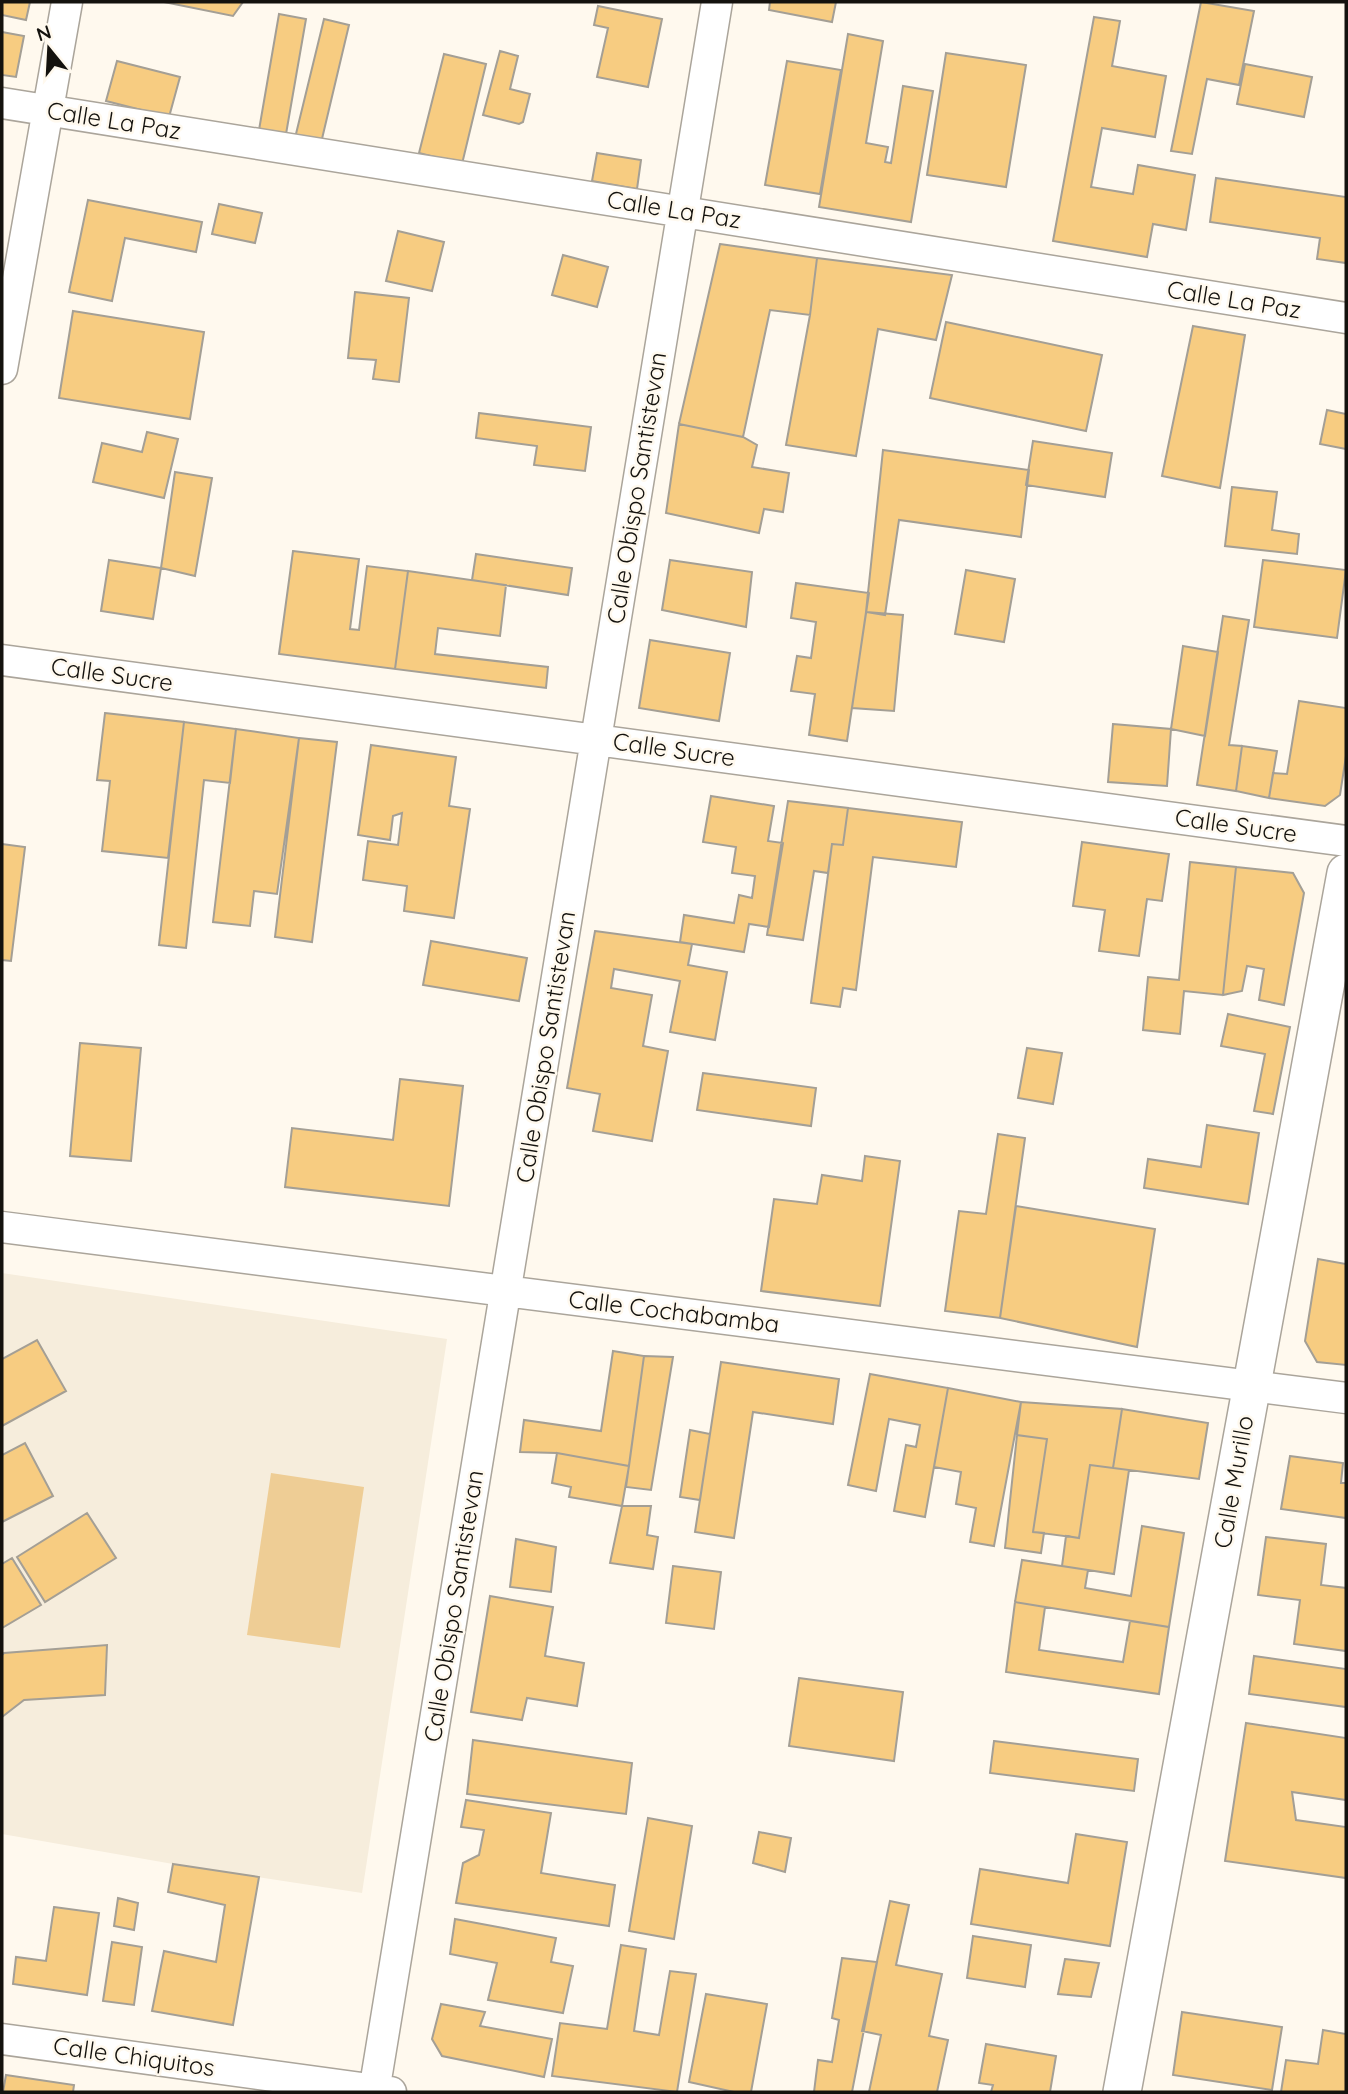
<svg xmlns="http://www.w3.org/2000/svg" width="1348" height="2094" font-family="Quicksand,sans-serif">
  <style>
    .built { fill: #f6eddc }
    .green { fill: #eecd95 }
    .building { fill: #f7cc81; stroke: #a49f95; stroke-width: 2 }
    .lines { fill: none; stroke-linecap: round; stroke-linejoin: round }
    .minor-casing { stroke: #aba59b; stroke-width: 33 }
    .tertiary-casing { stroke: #aba59b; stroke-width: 40 }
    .minor { stroke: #fff; stroke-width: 30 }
    .tertiary { stroke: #fff; stroke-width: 37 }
    .labels { text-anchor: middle; stroke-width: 5; stroke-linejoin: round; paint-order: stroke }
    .street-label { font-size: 24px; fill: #14120e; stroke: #fff9ee }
  </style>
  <rect width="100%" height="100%" fill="#fff9ee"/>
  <path class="built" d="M 2,1273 L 447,1339 L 362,1893 L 173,1864 L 2,1834 Z"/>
  <path class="green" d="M 271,1473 L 364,1487 L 340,1648 L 247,1635 Z"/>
  <path class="building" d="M 2,2 L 30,2 L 26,20 L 2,15 Z
    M 164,2 L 243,2 L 233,16 Z
    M 770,2 L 836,2 L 832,22 L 769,10 Z
    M 1201,2 L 1254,11 L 1239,85 L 1207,79 L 1192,154 L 1171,151 Z
    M 598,6 L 662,19 L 648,87 L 597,77 L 608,28 L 594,25 Z
    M 279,14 L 306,19 L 286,134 L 259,130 Z
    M 1094,17 L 1120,21 L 1112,66 L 1166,76 L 1155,137 L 1102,128 L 1091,187 L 1133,194 L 1138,165 L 1195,175 L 1186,230 L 1153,224 L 1147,257 L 1053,241 Z
    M 324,19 L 349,25 L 321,143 L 295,138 Z
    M 2,32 L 24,36 L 16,77 L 2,75 Z
    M 848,34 L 883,41 L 866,143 L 888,147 L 885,162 L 891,163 L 903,86 L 933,91 L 911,222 L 819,207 Z
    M 500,51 L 518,56 L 510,89 L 530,94 L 523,122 L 519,124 L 483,115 Z
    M 946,53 L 1026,65 L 1006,187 L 927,175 Z
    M 444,54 L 486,64 L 462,164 L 419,153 Z
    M 117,61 L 180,77 L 169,117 L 106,101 Z
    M 787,61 L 841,70 L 820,194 L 765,185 Z
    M 1245,64 L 1312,77 L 1304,117 L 1237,104 Z
    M 597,153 L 641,160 L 637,189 L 592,181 Z
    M 1216,178 L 1346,197 L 1346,263 L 1317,259 L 1320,238 L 1210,222 Z
    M 88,200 L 202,222 L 196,252 L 125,238 L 112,301 L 69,292 Z
    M 219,204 L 262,213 L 255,243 L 212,234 Z
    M 398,231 L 444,242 L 432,291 L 386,281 Z
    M 720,244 L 817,258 L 810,315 L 770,310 L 743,437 L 679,424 Z
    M 563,255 L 608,267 L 597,307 L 552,295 Z
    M 817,258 L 952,275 L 936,340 L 878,329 L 856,456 L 786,445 L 810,315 Z
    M 355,292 L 409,298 L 399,382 L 373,379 L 376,360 L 348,358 Z
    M 73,311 L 204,332 L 190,419 L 59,398 Z
    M 946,322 L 1102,355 L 1086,431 L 930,398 Z
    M 1193,326 L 1245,335 L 1220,488 L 1162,476 Z
    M 1327,410 L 1346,414 L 1346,449 L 1320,444 Z
    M 479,413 L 591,427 L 585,471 L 534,465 L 537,446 L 476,438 Z
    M 679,424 L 743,437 L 757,445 L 752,467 L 789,473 L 783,512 L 764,509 L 759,533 L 666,513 Z
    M 147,432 L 178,439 L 164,498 L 93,482 L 102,443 L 142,452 Z
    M 1033,441 L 1112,453 L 1105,497 L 1026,485 Z
    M 883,450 L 1029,470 L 1021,537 L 899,520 L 885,615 L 866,612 Z
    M 175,472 L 212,478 L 195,576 L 161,568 Z
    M 1232,487 L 1277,492 L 1272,530 L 1299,534 L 1297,554 L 1225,546 Z
    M 293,551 L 359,559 L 350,629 L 359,630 L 367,566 L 408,571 L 395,669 L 279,654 Z
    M 476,554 L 572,568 L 568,595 L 472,580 Z
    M 109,560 L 161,568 L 153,619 L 101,611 Z
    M 670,560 L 752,572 L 746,627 L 662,610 Z
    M 1263,560 L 1346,570 L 1337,638 L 1254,627 Z
    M 966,570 L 1015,579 L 1004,642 L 955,634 Z
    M 408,571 L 506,585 L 500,636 L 438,628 L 435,654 L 548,667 L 546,688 L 395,669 Z
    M 796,583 L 869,593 L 847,741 L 809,735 L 815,694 L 791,691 L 797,656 L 811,658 L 816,622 L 791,618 Z
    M 866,612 L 903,615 L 894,711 L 852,708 Z
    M 1223,616 L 1249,620 L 1229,745 L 1242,746 L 1236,791 L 1197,785 Z
    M 650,640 L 730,653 L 719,721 L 639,708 Z
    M 1183,646 L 1218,652 L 1205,736 L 1171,729 Z
    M 1299,701 L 1346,708 L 1346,756 L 1340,795 L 1325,806 L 1269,798 L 1273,773 L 1287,774 Z
    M 105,713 L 184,722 L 168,858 L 102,851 L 110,781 L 97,780 Z
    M 184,722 L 236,729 L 230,783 L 204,780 L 186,948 L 159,945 Z
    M 1113,724 L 1171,729 L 1167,786 L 1108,782 Z
    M 236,729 L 299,738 L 277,894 L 254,891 L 250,926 L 213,922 Z
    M 299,738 L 337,742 L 312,942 L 275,937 Z
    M 371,745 L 456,757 L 449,806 L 470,809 L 454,918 L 404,911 L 407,886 L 363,880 L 368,841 L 398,845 L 402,813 L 393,816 L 390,840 L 358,835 Z
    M 1242,746 L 1277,751 L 1269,798 L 1236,791 Z
    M 711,796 L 774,806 L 768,841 L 783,843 L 769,927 L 749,924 L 744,952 L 680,942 L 684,915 L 734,923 L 739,895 L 752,898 L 755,876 L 732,873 L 736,847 L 703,842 Z
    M 788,801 L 848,808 L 843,845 L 832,844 L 828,873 L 814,871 L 803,940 L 767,935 Z
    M 848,808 L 962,822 L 956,867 L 873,857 L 856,990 L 843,988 L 840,1007 L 811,1003 L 832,844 L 843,845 Z
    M 1082,842 L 1169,854 L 1162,901 L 1147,899 L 1139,956 L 1099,951 L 1105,910 L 1073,906 Z
    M 2,844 L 25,847 L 11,961 L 2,960 Z
    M 1190,862 L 1236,867 L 1223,995 L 1184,991 L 1180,1034 L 1143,1030 L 1148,977 L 1179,980 Z
    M 1236,867 L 1293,873 L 1304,893 L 1284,1005 L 1259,1000 L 1264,969 L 1247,966 L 1242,991 L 1223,995 Z
    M 595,931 L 692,944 L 688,965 L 727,972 L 715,1040 L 670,1032 L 680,981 L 614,969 L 611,988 L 652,995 L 643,1046 L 668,1051 L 652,1141 L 593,1131 L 600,1094 L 567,1088 Z
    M 431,941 L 527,958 L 519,1001 L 423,985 Z
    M 1228,1014 L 1290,1027 L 1273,1114 L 1254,1111 L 1265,1054 L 1221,1046 Z
    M 80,1043 L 141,1048 L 131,1161 L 70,1156 Z
    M 1027,1048 L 1062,1053 L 1053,1104 L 1018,1098 Z
    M 703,1073 L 816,1088 L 811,1126 L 697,1110 Z
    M 400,1079 L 463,1086 L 449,1206 L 285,1187 L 292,1128 L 393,1140 Z
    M 1207,1125 L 1259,1133 L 1248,1204 L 1144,1188 L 1148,1159 L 1201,1167 Z
    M 998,1134 L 1025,1138 L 1000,1318 L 945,1311 L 959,1211 L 986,1214 Z
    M 865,1156 L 900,1161 L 880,1306 L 761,1291 L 774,1199 L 817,1204 L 822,1175 L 862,1181 Z
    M 1016,1206 L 1155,1229 L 1137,1347 L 1000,1318 Z
    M 1318,1259 L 1346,1264 L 1346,1365 L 1317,1362 L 1305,1341 Z
    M 37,1340 L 66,1391 L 2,1426 L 2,1359 Z
    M 613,1351 L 644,1356 L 629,1466 L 557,1453 L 520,1452 L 524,1420 L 601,1431 Z
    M 644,1356 L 673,1357 L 651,1490 L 626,1487 Z
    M 721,1362 L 839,1379 L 833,1424 L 753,1412 L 734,1538 L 695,1532 Z
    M 870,1374 L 948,1388 L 925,1517 L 894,1511 L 906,1445 L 916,1447 L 920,1425 L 889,1419 L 876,1491 L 848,1485 Z
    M 948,1388 L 1021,1402 L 994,1546 L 970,1542 L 976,1508 L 956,1504 L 961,1472 L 934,1467 Z
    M 1021,1402 L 1122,1409 L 1113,1468 L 1090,1465 L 1079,1538 L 1033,1532 L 1047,1439 L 1017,1435 Z
    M 1122,1409 L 1208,1423 L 1199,1479 L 1113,1468 Z
    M 690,1430 L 710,1434 L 700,1500 L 680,1497 Z
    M 1017,1435 L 1047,1439 L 1033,1532 L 1044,1533 L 1041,1553 L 1005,1548 Z
    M 25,1443 L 53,1496 L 2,1522 L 2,1455 Z
    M 557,1453 L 629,1466 L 622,1506 L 569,1497 L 571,1487 L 552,1483 Z
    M 1290,1456 L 1343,1463 L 1341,1483 L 1346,1483 L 1346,1518 L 1281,1509 Z
    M 1090,1465 L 1129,1470 L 1114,1574 L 1062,1566 L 1066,1536 L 1079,1538 Z
    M 622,1506 L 651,1506 L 647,1535 L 658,1537 L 653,1569 L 610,1563 Z
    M 87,1513 L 116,1558 L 45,1602 L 17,1557 Z
    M 1142,1526 L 1184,1533 L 1169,1627 L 1015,1602 L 1022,1560 L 1088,1570 L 1085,1588 L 1131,1596 Z
    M 1266,1537 L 1326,1544 L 1321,1585 L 1346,1588 L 1346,1651 L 1294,1644 L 1300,1600 L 1258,1595 Z
    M 516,1539 L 556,1547 L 551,1592 L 510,1587 Z
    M 12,1558 L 41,1605 L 2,1628 L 2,1564 Z
    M 673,1566 L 721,1572 L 714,1629 L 666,1623 Z
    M 490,1596 L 553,1607 L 545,1656 L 584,1663 L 577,1706 L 527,1698 L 522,1720 L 471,1712 Z
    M 1015,1602 L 1045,1607 L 1039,1650 L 1123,1662 L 1130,1621 L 1169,1627 L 1159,1694 L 1006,1672 Z
    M 107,1645 L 105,1695 L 24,1700 L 2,1717 L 2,1655 L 4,1653 Z
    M 1254,1656 L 1346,1669 L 1346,1707 L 1249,1694 Z
    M 799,1678 L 903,1692 L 894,1761 L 789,1746 Z
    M 1246,1723 L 1346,1738 L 1346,1800 L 1292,1792 L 1296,1820 L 1346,1827 L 1346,1878 L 1225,1861 Z
    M 473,1740 L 632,1763 L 626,1814 L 467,1794 Z
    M 994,1741 L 1138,1759 L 1134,1791 L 990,1773 Z
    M 466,1800 L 551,1813 L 541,1873 L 615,1885 L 609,1926 L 456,1903 L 463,1863 L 479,1855 L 484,1830 L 461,1827 Z
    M 648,1818 L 692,1826 L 674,1939 L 629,1931 Z
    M 759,1832 L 791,1838 L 785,1872 L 753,1863 Z
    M 1076,1834 L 1127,1842 L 1110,1946 L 971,1924 L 980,1869 L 1068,1883 Z
    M 173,1864 L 259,1877 L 233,2025 L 152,2011 L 164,1951 L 216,1962 L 225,1905 L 168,1892 Z
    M 118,1898 L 138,1903 L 134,1930 L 114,1926 Z
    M 890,1901 L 909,1905 L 896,1965 L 942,1974 L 929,2036 L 948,2040 L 937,2092 L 869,2092 L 881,2035 L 862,2031 Z
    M 54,1907 L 99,1913 L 87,1995 L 13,1984 L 16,1957 L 46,1961 Z
    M 455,1919 L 556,1938 L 551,1962 L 573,1966 L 563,2013 L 488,2000 L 497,1963 L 450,1954 Z
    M 973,1936 L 1031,1945 L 1025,1987 L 967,1978 Z
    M 112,1942 L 142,1947 L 134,2005 L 103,2001 Z
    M 621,1945 L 646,1949 L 634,2031 L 659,2035 L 670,1971 L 696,1974 L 677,2092 L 552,2076 L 560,2023 L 607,2029 Z
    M 842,1958 L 877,1962 L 852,2092 L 814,2092 L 818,2060 L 832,2062 L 839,2020 L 832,2018 Z
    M 1065,1959 L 1099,1963 L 1091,1997 L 1058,1994 Z
    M 706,1994 L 767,2004 L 751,2092 L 734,2092 L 689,2082 Z
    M 441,2004 L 485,2012 L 480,2026 L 552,2039 L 544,2077 L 442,2056 L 432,2039 Z
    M 1182,2012 L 1282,2027 L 1272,2090 L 1173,2075 Z
    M 1323,2030 L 1346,2034 L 1346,2092 L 1281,2092 L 1286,2060 L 1318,2064 Z
    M 986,2044 L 1056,2056 L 1050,2092 L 991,2092 L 993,2085 L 979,2083 Z
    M 6,2075 L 74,2085 L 73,2092 L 3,2092 Z"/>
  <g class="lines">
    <defs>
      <path id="minor" d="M 2,103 L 1346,318
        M 2,369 L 67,2
        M 2,660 L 1346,841
        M 2,1227 L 1346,1398
        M 2,2039 L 391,2092
        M 374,2092 L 717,2"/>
      <path id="tertiary" d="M 1122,2092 L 1346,873"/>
    </defs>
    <use href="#minor" class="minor-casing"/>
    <use href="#tertiary" class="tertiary-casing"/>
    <use href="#minor" class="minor"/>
    <use href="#tertiary" class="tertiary"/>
  </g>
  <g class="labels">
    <g class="street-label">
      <text transform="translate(114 121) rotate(9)" y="8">Calle La Paz</text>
      <text transform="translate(674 210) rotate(9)" y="8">Calle La Paz</text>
      <text transform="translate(1234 300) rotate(9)" y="8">Calle La Paz</text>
      <text transform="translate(637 488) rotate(-81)" y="8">Calle Obispo Santistevan</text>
      <text transform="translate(112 675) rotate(8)" y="8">Calle Sucre</text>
      <text transform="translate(674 750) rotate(8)" y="8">Calle Sucre</text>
      <text transform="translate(1236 826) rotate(8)" y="8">Calle Sucre</text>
      <text transform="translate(546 1047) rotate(-81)" y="8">Calle Obispo Santistevan</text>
      <text transform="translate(674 1312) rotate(7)" y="8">Calle Cochabamba</text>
      <text transform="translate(1234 1482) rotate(-80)" y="8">Calle Murillo</text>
      <text transform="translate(454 1606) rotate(-81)" y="8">Calle Obispo Santistevan</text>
      <text transform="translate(134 2057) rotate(8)" y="8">Calle Chiquitos</text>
    </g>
  </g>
  <rect width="1348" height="2094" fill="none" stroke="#14120e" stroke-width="7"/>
  <g transform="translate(49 49) rotate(342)" stroke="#fff9ee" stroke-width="5" paint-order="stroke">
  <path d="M0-5L12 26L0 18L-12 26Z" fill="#14120e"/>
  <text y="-10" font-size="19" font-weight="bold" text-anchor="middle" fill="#14120e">N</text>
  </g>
</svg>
